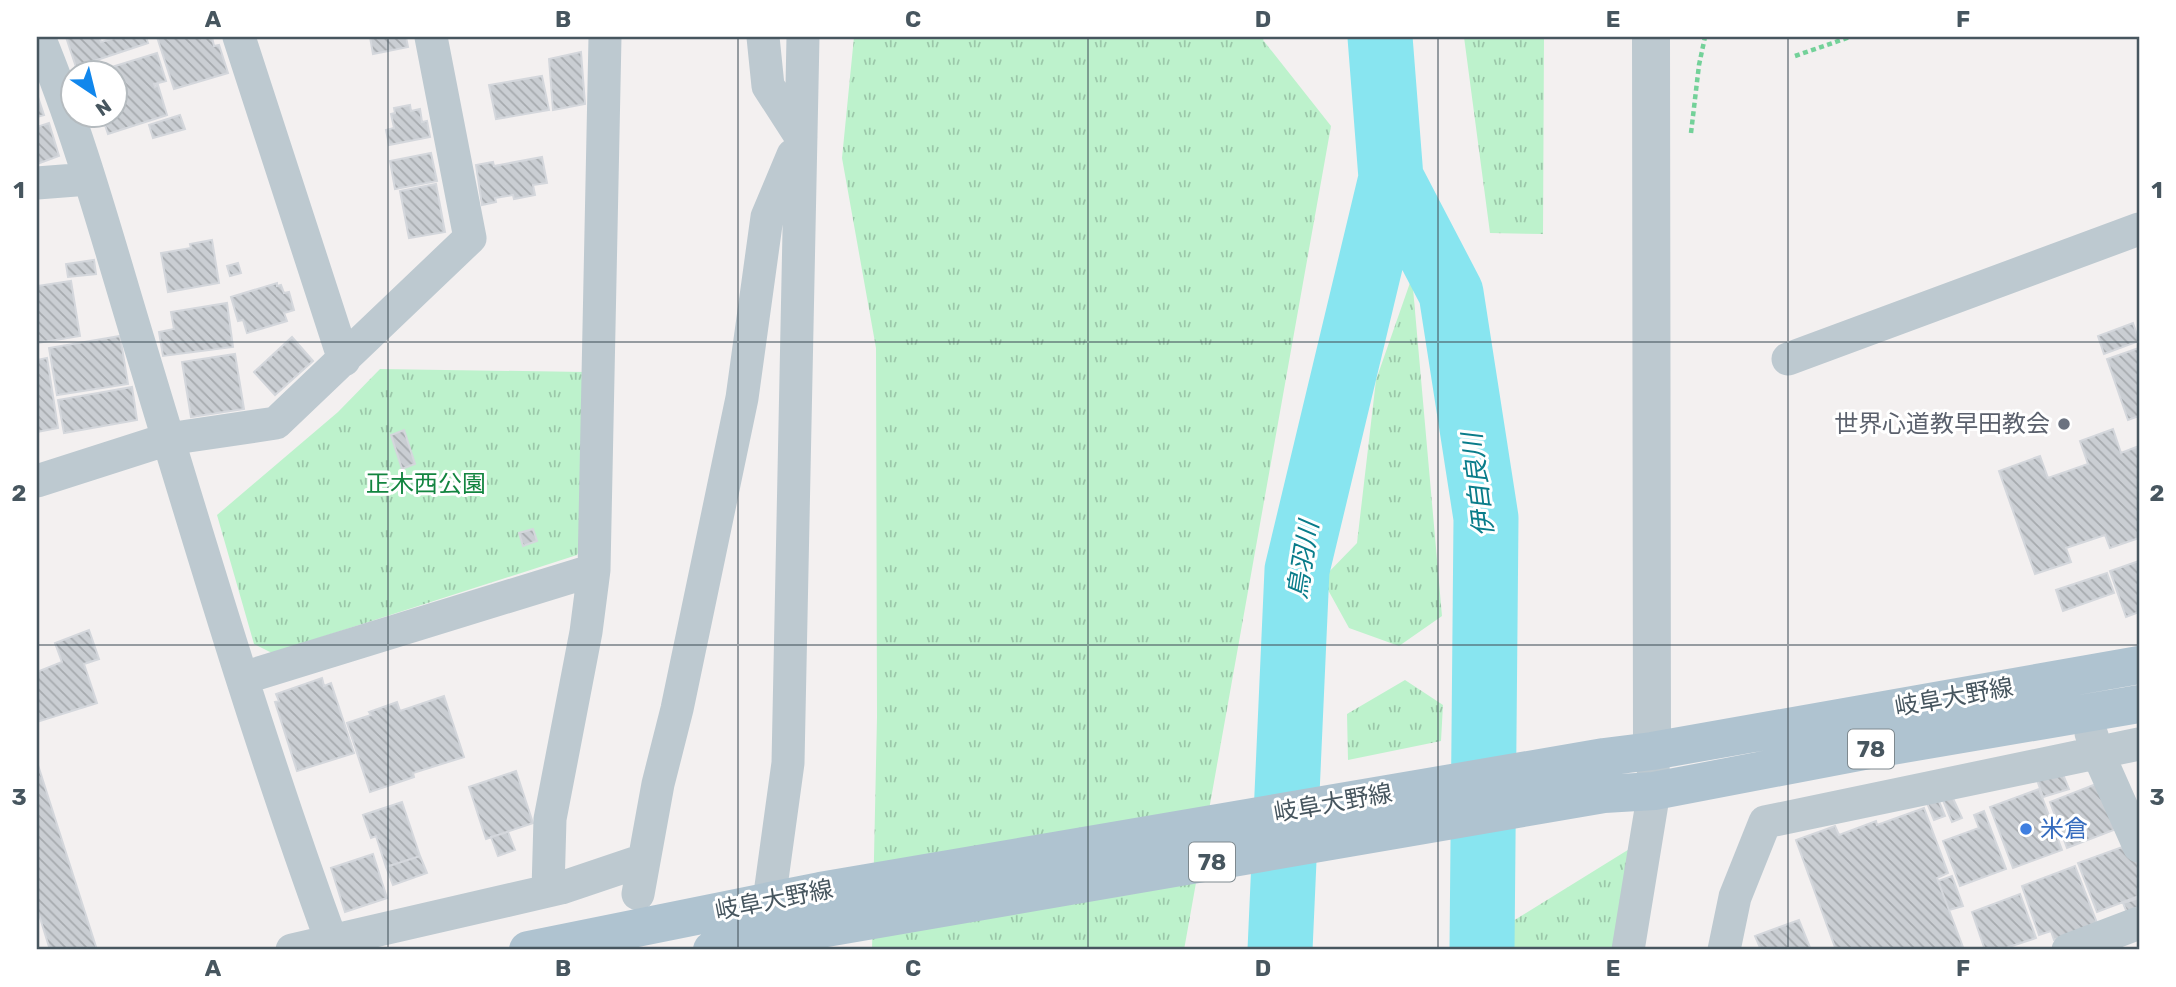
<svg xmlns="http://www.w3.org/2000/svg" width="2176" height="987" font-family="Rubik,'Noto Sans JP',sans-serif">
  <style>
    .grass { fill: url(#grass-tufts) }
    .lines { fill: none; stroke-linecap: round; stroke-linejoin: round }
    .river { stroke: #88e5f0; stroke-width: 65 }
    .building { fill: url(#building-back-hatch); stroke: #d4d7dc; stroke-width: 2 }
    .path { stroke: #73d199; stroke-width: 4.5; stroke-dasharray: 5 3.5; stroke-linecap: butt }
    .minor { stroke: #bdc9d0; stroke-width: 33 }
    .tertiary { stroke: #bdc9d0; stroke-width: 38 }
    .primary { stroke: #afc3d0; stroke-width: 38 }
    .grid { fill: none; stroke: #47565f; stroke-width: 2; stroke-opacity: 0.55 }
    .worship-dot { fill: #6b7280; stroke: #fff; stroke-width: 2.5 }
    .shop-dot { fill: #3f7fe0; stroke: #fff; stroke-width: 2.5 }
    .labels { text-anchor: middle; stroke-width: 6; stroke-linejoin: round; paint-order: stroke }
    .shield { fill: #fff; stroke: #7e898f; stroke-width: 2 }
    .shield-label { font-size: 23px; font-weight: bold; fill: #47565f }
    .worship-label { font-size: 24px; fill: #5b616d; stroke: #fff; text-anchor: end }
    .park-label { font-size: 24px; fill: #138540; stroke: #fff }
    .street-label { font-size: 24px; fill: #47565f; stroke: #fff }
    .shop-label { font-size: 24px; fill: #366cbe; stroke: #fff; text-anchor: start }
    .water-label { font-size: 26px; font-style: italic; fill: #097c8a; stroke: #fff }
    .neatline { fill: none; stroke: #47565f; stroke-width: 2.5 }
    .grid-label { font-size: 23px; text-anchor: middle; font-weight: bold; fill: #47565f }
  </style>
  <defs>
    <pattern id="grass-tufts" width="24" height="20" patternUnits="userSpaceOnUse" patternTransform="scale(1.75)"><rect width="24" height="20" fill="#bdf2cc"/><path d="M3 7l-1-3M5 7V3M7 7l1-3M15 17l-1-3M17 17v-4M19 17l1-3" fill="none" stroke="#9bc7a9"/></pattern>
    <pattern id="building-back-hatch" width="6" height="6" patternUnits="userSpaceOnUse" patternTransform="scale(1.75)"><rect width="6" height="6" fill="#caced3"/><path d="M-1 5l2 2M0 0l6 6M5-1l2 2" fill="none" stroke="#a6aaae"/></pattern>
  </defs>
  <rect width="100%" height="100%" fill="#f3f0f0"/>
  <path class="grass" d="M 854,37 L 1265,37 L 1263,40 L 1331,126 L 1184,950 L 872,950 L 877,717 L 876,348 L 842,158 Z
    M 1464,37 L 1544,37 L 1543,234 L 1490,233 Z
    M 1412,277 L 1442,616 L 1399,646 L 1349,628 L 1322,579 L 1357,543 L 1376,380 Z
    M 380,369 L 585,372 L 585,540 L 577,555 L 272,653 L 254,644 L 217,515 L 338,412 Z
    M 1405,680 L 1443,705 L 1441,741 L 1348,760 L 1347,714 Z
    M 1631,848 L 1625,950 L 1499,950 L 1500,929 Z"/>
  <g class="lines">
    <path class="river" d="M 1380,37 L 1391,178 L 1451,293 L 1486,518 L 1482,950
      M 1280,950 L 1297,570 L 1391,178"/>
  </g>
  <path class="building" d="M 66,37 L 99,37 L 101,42 L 118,37 L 146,37 L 148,43 L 76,67 Z
    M 157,37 L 201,37 L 202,39 L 212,37 L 214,46 L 219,45 L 228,73 L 174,89 Z
    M 370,37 L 406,37 L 408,47 L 373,54 Z
    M 581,52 L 585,104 L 553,110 L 549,59 Z
    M 157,53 L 166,81 L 154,84 L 155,87 L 158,85 L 167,115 L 108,134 L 102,116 L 116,116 L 116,74 L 100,74 L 99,71 Z
    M 542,76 L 549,110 L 496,119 L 489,85 Z
    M 37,94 L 44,115 L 37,117 Z
    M 410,105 L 411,111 L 420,109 L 422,122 L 427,121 L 430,137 L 389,145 L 386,130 L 394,128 L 391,114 L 395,113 L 394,108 Z
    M 180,115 L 185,129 L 153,138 L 149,125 Z
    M 49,123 L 59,156 L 37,164 L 37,127 Z
    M 431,153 L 437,181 L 395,189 L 390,161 Z
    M 542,157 L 547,183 L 533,185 L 535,195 L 514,199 L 513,195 L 495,198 L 496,202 L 482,205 L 476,165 L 493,162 L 494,166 Z
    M 436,184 L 445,232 L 409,238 L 400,191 Z
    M 212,240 L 219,283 L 168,292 L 161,253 L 191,248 L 190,244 Z
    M 94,260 L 96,274 L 68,277 L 66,264 Z
    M 238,263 L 241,273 L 230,276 L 227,266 Z
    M 71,281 L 80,336 L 37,343 L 37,286 Z
    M 277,283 L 277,286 L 281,285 L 284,293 L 289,292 L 294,310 L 284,313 L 287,321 L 247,333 L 243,320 L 238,321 L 231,297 Z
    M 227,303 L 233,347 L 163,356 L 159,332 L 174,329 L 171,312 Z
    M 2133,323 L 2139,341 L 2104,354 L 2098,336 Z
    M 120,336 L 128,384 L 57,395 L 49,348 Z
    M 292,337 L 313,361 L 275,395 L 254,372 Z
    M 2139,348 L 2139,416 L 2128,420 L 2107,359 Z
    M 235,354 L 244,409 L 191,417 L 182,362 Z
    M 47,358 L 58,428 L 37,432 L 37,360 Z
    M 132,387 L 137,420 L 64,433 L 58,400 Z
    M 2113,429 L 2121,453 L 2139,446 L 2139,538 L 2110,548 L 2105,535 L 2066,548 L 2071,562 L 2035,574 L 1999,471 L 2040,456 L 2048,478 L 2088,464 L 2080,441 Z
    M 404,430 L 415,464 L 402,469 L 391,435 Z
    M 533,529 L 537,541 L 523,546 L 519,533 Z
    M 2139,561 L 2139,612 L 2126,617 L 2110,571 Z
    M 2107,573 L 2114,593 L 2063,611 L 2056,590 Z
    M 89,630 L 99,659 L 84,664 L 97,703 L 37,722 L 37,672 L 62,662 L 55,643 Z
    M 322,678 L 324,686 L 331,683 L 354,753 L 297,771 L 275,702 L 279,701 L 276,694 Z
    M 444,696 L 464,757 L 413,773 L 414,777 L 370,792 L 347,723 L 371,715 L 369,712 L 397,702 L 400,711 Z
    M 37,762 L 97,950 L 50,950 L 37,908 Z
    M 516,771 L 533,823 L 486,839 L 469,787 Z
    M 2062,772 L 2069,789 L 2043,797 L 2036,777 Z
    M 2101,782 L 2119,828 L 2067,848 L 2050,802 Z
    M 2039,789 L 2062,850 L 2013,868 L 1990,807 Z
    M 1936,794 L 1945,816 L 1934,820 L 1925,798 Z
    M 1951,794 L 1962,818 L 1952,822 L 1942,798 Z
    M 402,802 L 420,856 L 386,867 L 376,836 L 371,838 L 363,815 Z
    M 1924,808 L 1948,873 L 1937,878 L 1964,950 L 1836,950 L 1796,840 L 1835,826 L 1839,835 L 1876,821 L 1877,825 Z
    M 1984,811 L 2006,869 L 1960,886 L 1943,841 L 1979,828 L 1974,815 Z
    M 508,832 L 515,850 L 498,856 L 491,837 Z
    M 2136,842 L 2139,852 L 2139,896 L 2097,912 L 2078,863 Z
    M 373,854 L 387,898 L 345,912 L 331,868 Z
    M 420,856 L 427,873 L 393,885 L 386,867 Z
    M 2075,866 L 2097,923 L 2054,940 L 2051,931 L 2039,935 L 2022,886 Z
    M 1952,876 L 1963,906 L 1949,910 L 1938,881 Z
    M 2020,894 L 2036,938 L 2000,950 L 1985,950 L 1972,912 Z
    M 2139,898 L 2139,911 L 2128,915 L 2123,903 Z
    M 1799,920 L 1811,950 L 1761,950 L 1755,936 Z"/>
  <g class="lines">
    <path class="path" d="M 1795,56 L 1850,37
      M 1691,133 L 1699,65 L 1705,37"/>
    <path class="minor" d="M 39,37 C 82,141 111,252 144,359 C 203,554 261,749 331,940 L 330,950
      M 239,37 L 344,360
      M 763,37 L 768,86 L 801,137
      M 37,183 L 89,179
      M 1788,359 L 2139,229
      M 37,481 L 168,439 L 276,423 L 470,238 L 431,37
      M 243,678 L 594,570
      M 2091,733 L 2097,751 L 2139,846
      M 548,890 L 550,819 L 586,632 L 594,570 L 605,37
      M 638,894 L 658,784 L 677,709 L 742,398 L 767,217 L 793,155
      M 769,901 L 788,763 L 803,37
      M 292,950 L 561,888 L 644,860
      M 1628,950 L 1654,791 L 1653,764
      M 1724,950 L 1735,897 L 1765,822 L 2139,744
      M 2068,950 L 2139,923"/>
    <path class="tertiary" d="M 1651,37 L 1652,751"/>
    <path class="primary" d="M 528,950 L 820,891 L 1604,757 L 1652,751 L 2139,665
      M 712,950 L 820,929 L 1604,794 L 1654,791 L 1874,749 L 2139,704"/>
  </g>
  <path class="grid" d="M 388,37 L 388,950M 738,37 L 738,950M 1088,37 L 1088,950M 1438,37 L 1438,950M 1788,37 L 1788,950M 37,342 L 2139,342M 37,645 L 2139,645"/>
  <circle class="worship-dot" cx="2064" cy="424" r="7"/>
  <circle class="shop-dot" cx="2026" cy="829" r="7"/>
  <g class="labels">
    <g class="shield">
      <rect x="1848" y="729.5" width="46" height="39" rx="5"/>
      <rect x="1189" y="842.5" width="46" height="39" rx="5"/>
    </g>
    <g class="shield-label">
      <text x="1871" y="757">78</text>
      <text x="1212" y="870">78</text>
    </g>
    <g class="worship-label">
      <text x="2050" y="432">世界心道教早田教会</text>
    </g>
    <g class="park-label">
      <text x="426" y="492">正木西公園</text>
    </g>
    <g class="street-label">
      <text transform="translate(1954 697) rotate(-10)" y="8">岐阜大野線</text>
      <text transform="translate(1333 803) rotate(-10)" y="8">岐阜大野線</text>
      <text transform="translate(774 900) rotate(-11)" y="8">岐阜大野線</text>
    </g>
    <g class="shop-label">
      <text x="2040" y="837">米倉</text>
    </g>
    <g class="water-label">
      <text transform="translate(1478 485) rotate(-97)" y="9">伊自良川</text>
      <text transform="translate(1303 560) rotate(-81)" y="9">鳥羽川</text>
    </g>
  </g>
  <rect width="2176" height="987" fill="none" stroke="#ffffff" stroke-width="77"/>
  <g transform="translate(94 94) rotate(145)"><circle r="33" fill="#ffffff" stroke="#b5bbbf" stroke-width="2"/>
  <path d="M0-5L12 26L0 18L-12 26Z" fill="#1187ec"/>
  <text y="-10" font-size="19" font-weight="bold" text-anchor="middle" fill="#47565f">N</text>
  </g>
  <rect x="38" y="38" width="2100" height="910" class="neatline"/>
  <g class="grid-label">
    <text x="213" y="27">A</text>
    <text x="563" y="27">B</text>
    <text x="913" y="27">C</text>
    <text x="1263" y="27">D</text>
    <text x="1613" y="27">E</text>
    <text x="1963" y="27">F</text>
    <text x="19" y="198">1</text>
    <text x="2157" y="198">1</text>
    <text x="19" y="501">2</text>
    <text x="2157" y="501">2</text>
    <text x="19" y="805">3</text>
    <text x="2157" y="805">3</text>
    <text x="213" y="976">A</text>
    <text x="563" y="976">B</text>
    <text x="913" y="976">C</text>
    <text x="1263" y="976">D</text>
    <text x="1613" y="976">E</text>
    <text x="1963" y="976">F</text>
  </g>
</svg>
